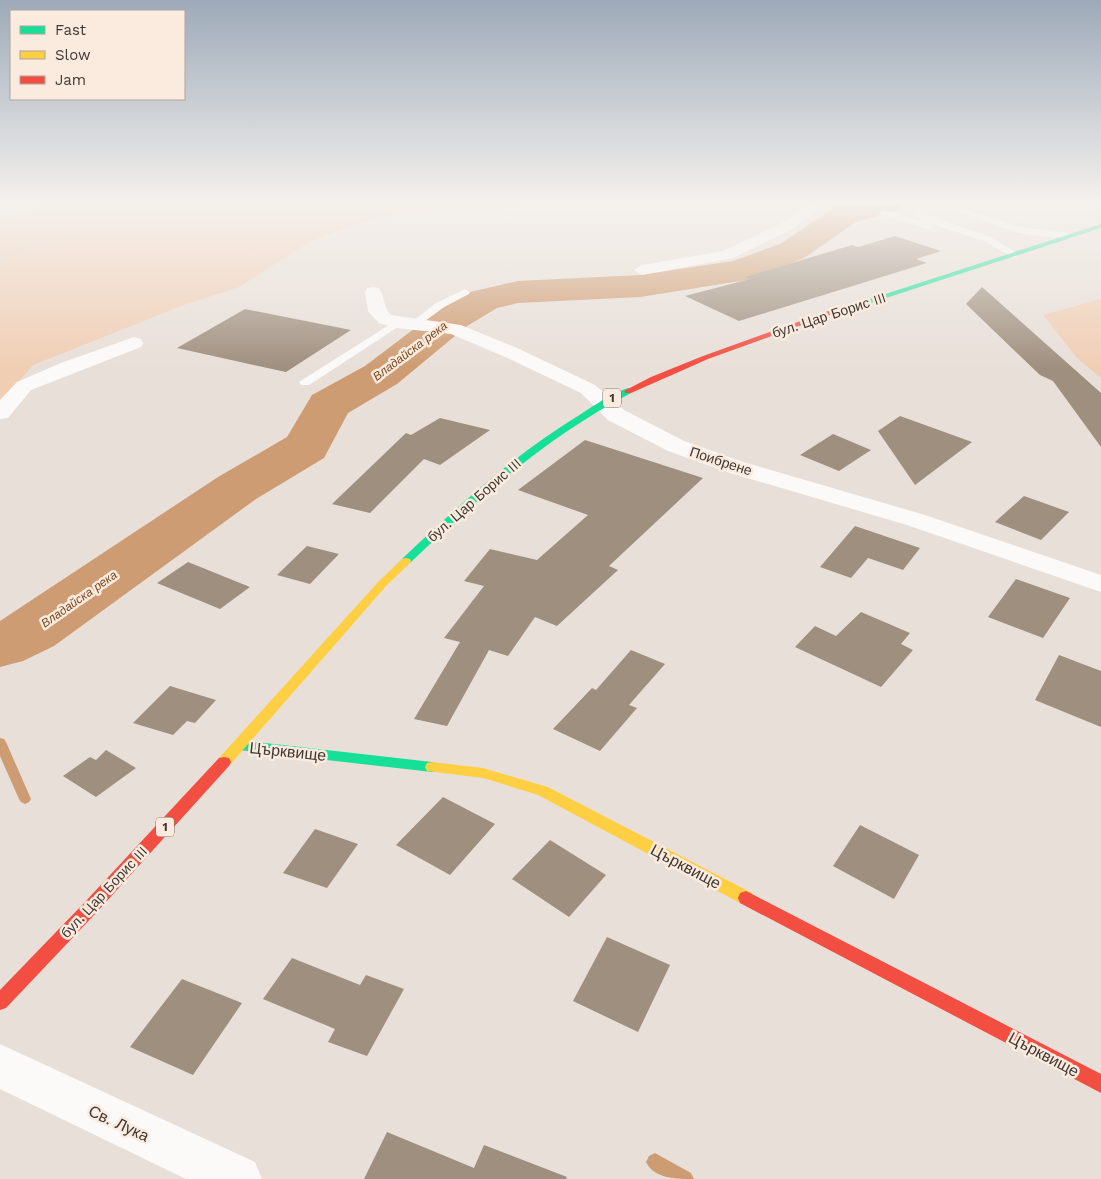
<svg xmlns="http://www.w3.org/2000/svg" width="1101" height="1179" font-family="'Work Sans',sans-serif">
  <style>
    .green { fill: #f0ceb4 }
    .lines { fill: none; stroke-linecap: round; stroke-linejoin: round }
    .stream { fill: #ce9c72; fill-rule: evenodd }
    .river { fill: #ce9c72; fill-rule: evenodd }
    .building { fill: #9f8f7f }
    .lane { fill: #fcfaf9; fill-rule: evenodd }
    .street { fill: #fcfaf9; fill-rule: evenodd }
    .fast { fill: #16e098; fill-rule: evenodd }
    .slow { fill: #ffcf43; fill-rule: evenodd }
    .jam { fill: #f24e42; fill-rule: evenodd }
    .rail { stroke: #d6d4d2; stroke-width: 2; stroke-dasharray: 5 5; stroke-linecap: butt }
    .labels { text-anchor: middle; stroke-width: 5; stroke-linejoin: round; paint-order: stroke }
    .far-water-label { font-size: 12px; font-style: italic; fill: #77471f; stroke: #fbebdf }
    .shield { fill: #fbebdf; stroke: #776e67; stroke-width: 1 }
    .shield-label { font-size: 12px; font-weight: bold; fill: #3f3934 }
    .street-label { font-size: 14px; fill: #3f3934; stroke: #fbebdf }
    .near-street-label { font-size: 16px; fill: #3f3934; stroke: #fbebdf }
  </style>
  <rect width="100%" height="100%" fill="#e8dfd8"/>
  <path class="green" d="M 57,203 L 533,203 L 513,208 L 413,212 L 371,219 L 311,241 L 239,287 L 184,305 L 33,365 L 0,403 L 0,216 Z
    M 1101,299 L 1101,378 L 1077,358 L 1043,315 Z"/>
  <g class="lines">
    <path class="stream" d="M 0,738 L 4,739 L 6,742 L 31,799 L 29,802 L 25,804 L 21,802 L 19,799 L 0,756 Z
      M 655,1153 L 691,1173 L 694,1179 C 677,1179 654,1179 646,1162 L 649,1156 Z"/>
    <path class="river" d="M 854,203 L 902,203 L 898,210 L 856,222 L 804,258 L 753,279 L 640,297 L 518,303 L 497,308 L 467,326 L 397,384 L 348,413 L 324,458 L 256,499 L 54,646 L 23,661 L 0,667 L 0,621 L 218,477 L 287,437 L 312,395 L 365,366 L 439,310 L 470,292 L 518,281 L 640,275 L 733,261 L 780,244 L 834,208 Z"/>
  </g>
  <path class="building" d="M 895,236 L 941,251 L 916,259 L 927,263 L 739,321 L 685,296 L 750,279 L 745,277 L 852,245 L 858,247 Z
    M 982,287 L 1101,393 L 1101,447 L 1053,381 L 1040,375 L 966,304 Z
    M 245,309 L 351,330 L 286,372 L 177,348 Z
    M 900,416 L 972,442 L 915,485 L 878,431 Z
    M 440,418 L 490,430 L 440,465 L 424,459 L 370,513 L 332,504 L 406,433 L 411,435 Z
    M 833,434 L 871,450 L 839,471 L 800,455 Z
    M 585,440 L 703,478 L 609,566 L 618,570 L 557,626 L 535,617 L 508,656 L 489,650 L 447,726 L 414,719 L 460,642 L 444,638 L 484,586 L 464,581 L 490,549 L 537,560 L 588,515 L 518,490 Z
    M 1024,496 L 1069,512 L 1041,540 L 995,522 Z
    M 855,526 L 920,548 L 903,570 L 868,558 L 851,578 L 820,567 Z
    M 307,546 L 339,554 L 310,584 L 277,575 Z
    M 188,562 L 250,587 L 220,609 L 157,583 Z
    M 1016,579 L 1070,598 L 1043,638 L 988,617 Z
    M 861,612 L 910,633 L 901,644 L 913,650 L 881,687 L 795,647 L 815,626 L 836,636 Z
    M 631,650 L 665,664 L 629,705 L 637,708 L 600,751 L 553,729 L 592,688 L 596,690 Z
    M 1059,655 L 1101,671 L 1101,727 L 1035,700 Z
    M 170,686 L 216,700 L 195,723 L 187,721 L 173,735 L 133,723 Z
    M 106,750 L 136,768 L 96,797 L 63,776 L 90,757 L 96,760 Z
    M 443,797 L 495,824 L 450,875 L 396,845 Z
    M 860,825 L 919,855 L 894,899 L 833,866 Z
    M 315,829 L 358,844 L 327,888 L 283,873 Z
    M 550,840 L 606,875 L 569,917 L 512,879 Z
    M 607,937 L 670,965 L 638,1032 L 573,1001 Z
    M 292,958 L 360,985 L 366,975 L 404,989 L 367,1056 L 328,1042 L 335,1029 L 263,999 Z
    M 182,979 L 242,1003 L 193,1075 L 130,1047 Z
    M 387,1132 L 474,1168 L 484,1145 L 567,1177 L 566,1179 L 364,1179 Z"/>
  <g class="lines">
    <path class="lane" d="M 929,205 L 955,207 L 1020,227 L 1070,233 L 1074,236 L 1070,239 C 1053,237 1036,236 1020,233 C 990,226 954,201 923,213 L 990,237 L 1017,253 L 1017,257 L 1014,258 L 984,241 L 923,221 L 914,214 L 916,210 Z
      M 883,210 L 932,224 L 933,226 L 929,229 L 880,215 L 879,213 Z
      M 465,289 L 470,292 L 469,294 L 444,307 L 417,327 L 409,327 L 408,325 L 436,303 Z
      M 397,320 L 402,323 L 401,325 L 309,385 L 301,385 L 299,382 Z"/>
    <path class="street" d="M 810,203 L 826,203 L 796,227 L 733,258 L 642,275 L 634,270 L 642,265 L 723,251 L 786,221 Z
      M 373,287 L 379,288 C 385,297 383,307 391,315 L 461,325 L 517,348 L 595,385 L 624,410 L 684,441 L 743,462 L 925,515 L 1101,575 L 1101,592 L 907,525 L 727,472 L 668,451 L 608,420 L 581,393 L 503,356 L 451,334 L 397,328 L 379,323 L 368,311 L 365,292 L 367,288 Z
      M 134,337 L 141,339 L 143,343 L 141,347 L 31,390 L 8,418 L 0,419 L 0,400 L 17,382 L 61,363 Z
      M 0,1044 L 255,1162 L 262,1179 L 186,1179 L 0,1089 Z"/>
    <path class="fast" d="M 1101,224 L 1101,228 L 840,313 L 833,311 Z
      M 628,388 L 631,389 L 631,393 C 547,437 478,498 410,563 L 402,563 L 401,561 L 402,559 C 458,506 515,454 581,414 C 595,405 612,393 628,388 Z
      M 239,740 L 432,762 L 437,763 L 439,767 L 437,771 L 432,772 L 239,750 L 234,748 L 232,745 L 234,742 Z"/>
    <path class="slow" d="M 406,558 L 410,559 L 411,561 L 410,563 L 387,585 L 229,766 L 224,767 L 219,766 L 217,762 L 219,758 L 379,581 L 402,559 Z
      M 432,762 L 483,768 L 548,787 L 752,893 L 754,898 L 752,903 L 746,905 L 740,903 L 538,795 L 483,778 L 427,771 L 425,767 L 427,763 Z"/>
    <path class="jam" d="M 834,309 L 841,311 L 708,359 L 631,393 L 625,393 L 624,391 L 651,377 L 703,356 Z
      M 224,757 L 229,758 L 231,762 L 229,766 L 96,913 L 6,1008 L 0,1010 L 0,990 L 84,903 L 219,758 Z
      M 746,891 L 1101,1074 L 1101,1093 L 740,903 L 738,898 L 740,893 Z"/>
    <path class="rail" d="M 0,257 L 168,203"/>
  </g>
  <linearGradient id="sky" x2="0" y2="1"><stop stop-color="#9daab9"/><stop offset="0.55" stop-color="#f5f1ed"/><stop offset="1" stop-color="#f5f1ed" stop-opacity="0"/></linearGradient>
  <rect width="1101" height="368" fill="url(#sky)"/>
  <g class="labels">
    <g class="far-water-label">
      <text transform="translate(410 351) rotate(-37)" y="4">Владайска река</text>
      <text transform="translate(79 599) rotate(-35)" y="4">Владайска река</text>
    </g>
    <g class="shield">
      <rect x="603" y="388.5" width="18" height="19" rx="4"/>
      <rect x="156" y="817.5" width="18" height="19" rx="4"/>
    </g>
    <g class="shield-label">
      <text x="612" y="402">1</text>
      <text x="165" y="831">1</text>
    </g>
    <g class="street-label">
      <text transform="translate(829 315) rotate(-18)" y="5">бул. Цар Борис III</text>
      <text transform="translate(721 461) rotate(18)" y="5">Поибрене</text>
      <text transform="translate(474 500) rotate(-41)" y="5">бул. Цар Борис III</text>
      <text transform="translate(104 892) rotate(-47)" y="5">бул. Цар Борис III</text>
    </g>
    <g class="near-street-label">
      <text transform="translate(288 751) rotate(6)" y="6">Църквище</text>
      <text transform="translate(686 866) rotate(28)" y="6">Църквище</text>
      <text transform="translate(1044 1054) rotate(28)" y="6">Църквище</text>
      <text transform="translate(119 1123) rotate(25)" y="6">Св. Лука</text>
    </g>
  </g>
  <rect x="10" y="10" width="175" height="90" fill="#fbebdf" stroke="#b0a49b"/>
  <rect x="20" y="26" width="25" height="8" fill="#16e098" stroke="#b0a49b"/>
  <text x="55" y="35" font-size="15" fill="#3f3934">Fast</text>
  <rect x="20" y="51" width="25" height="8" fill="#ffcf43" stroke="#b0a49b"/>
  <text x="55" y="60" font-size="15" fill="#3f3934">Slow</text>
  <rect x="20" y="76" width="25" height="8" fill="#f24e42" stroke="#b0a49b"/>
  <text x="55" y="85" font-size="15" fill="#3f3934">Jam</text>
</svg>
